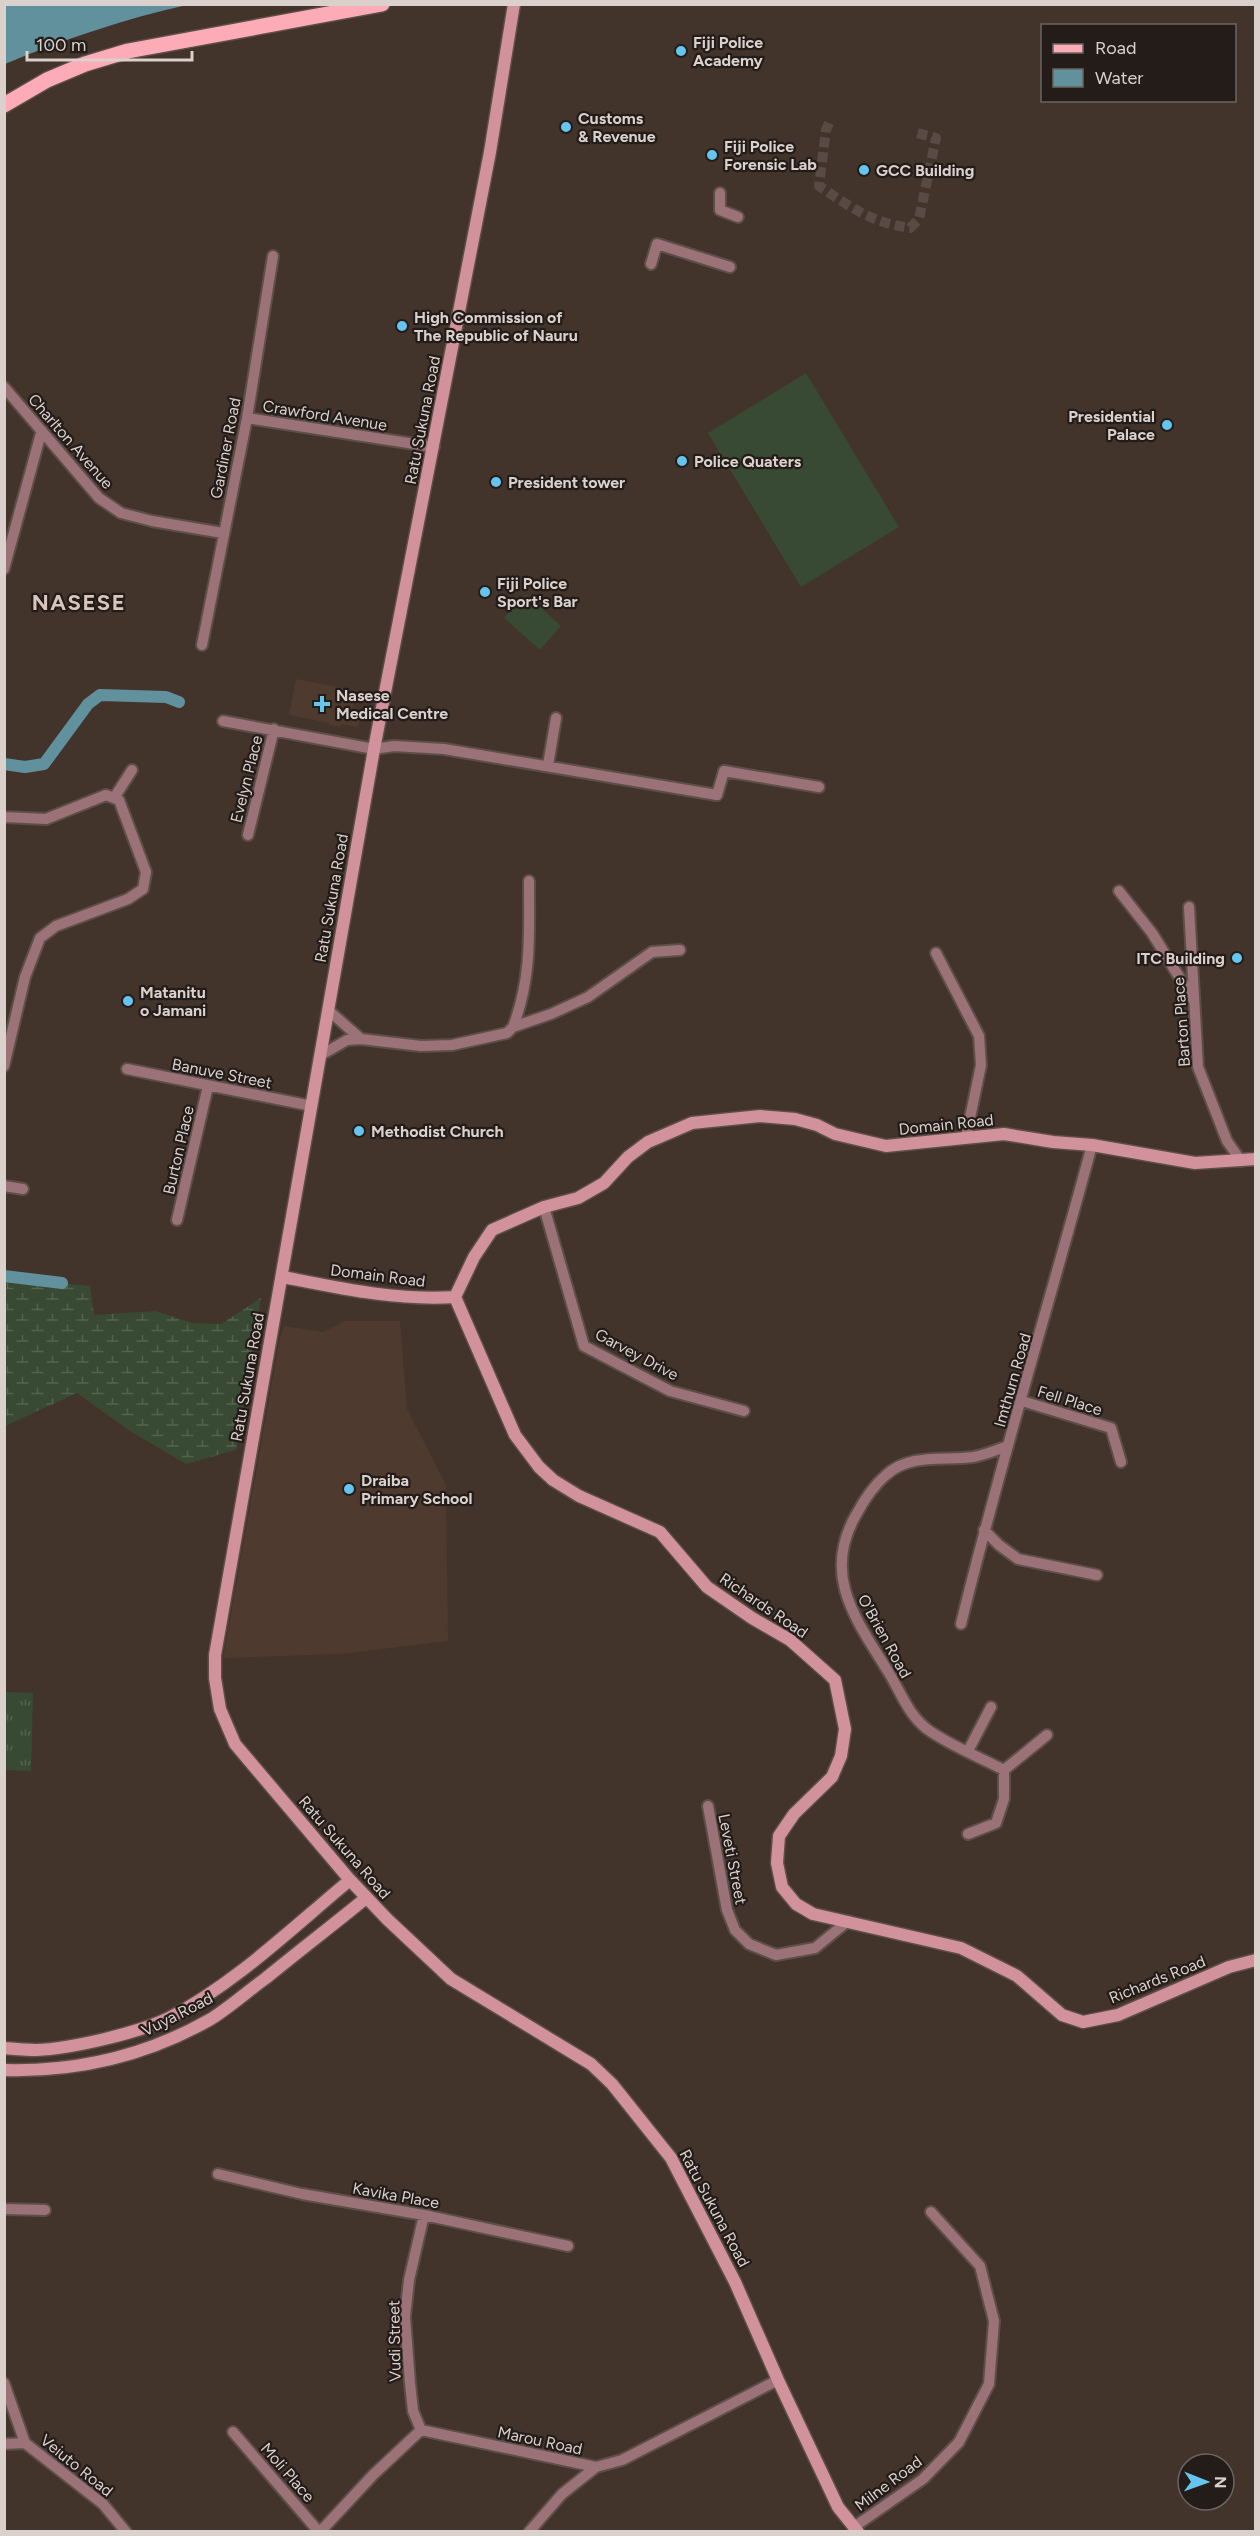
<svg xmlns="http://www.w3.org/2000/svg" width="1260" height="2536" font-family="Figtree,sans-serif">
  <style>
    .built { fill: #4f3a2f }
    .grass { fill: url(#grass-tufts) }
    .wetland { fill: url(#wetland-marsh) }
    .pitch { fill: #384a33 }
    .water { fill: #61919d }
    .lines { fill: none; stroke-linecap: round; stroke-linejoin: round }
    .canal { stroke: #61919d; stroke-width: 12 }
    .street-tunnel { stroke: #594b43; stroke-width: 10; stroke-dasharray: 10 5; stroke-linecap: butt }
    .street-casing { stroke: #5d4f48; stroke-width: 14 }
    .secondary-casing { stroke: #5d4f48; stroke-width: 15 }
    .primary-casing { stroke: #5d4f48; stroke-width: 18 }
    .street { stroke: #9a7277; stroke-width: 10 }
    .secondary { stroke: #d2929b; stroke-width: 12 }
    .primary { stroke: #fdabb7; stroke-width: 15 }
    .poi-dot { fill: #65c5ef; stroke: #231c19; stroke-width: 2 }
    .labels { text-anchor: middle; stroke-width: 4.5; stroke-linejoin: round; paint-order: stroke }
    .poi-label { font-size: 16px; font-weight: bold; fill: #dad0cc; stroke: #231c19; text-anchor: start }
    .street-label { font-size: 16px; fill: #dad0cc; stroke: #231c19 }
    .district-label { font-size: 22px; font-weight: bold; letter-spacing: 1.5px; fill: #d8c5bc; stroke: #231c19 }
  </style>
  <defs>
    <pattern id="grass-tufts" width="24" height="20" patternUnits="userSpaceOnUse" patternTransform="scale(1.5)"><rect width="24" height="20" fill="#384a33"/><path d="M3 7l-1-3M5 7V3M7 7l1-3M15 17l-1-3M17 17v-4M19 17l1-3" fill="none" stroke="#54634f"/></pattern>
    <pattern id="wetland-marsh" width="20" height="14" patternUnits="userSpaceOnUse" patternTransform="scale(1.5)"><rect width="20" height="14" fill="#384a33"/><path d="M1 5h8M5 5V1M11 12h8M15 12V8" fill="none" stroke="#54634f"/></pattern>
  </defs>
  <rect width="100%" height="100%" fill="#42332b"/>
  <path class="built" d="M 296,679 L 348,689 L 347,695 L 355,696 L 352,711 L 361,713 L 358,727 L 341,724 L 340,727 L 329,725 L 329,723 L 289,715 Z
    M 345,1321 L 400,1321 L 407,1409 L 446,1485 L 448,1641 L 341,1654 L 223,1658 L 280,1337 L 284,1326 L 323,1332 Z"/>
  <path class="grass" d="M 5,1692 L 33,1693 L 31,1771 L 5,1770 Z"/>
  <path class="wetland" d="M 4,1277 L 90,1286 L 94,1315 L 156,1311 L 192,1323 L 221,1324 L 261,1298 L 236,1450 L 186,1464 L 130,1431 L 77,1393 L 5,1426 Z"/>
  <path class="pitch" d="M 806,373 L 899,527 L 801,587 L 708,433 Z
    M 526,594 L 561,626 L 540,650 L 504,618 Z"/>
  <path class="water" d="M 5,4 L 187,4 L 187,5 C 124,19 65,39 5,64 Z"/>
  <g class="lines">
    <path class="canal" d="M 4,764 L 25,767 L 44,764 L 88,704 L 100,695 L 166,697 L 179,702
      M 4,1276 L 62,1283"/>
    <path class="street-tunnel" d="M 829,123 L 826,130 L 819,186 C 852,208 870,222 910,228 L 919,219 L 936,138 L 913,132"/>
    <defs>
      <path id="street" d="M 720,193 L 720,210 L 738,217
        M 651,264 L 657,244 L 730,267
        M 4,387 L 99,498 L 121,513 L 152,521 L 223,533
        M 247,418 L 434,447
        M 4,569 L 41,433
        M 202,645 L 247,418 L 273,256
        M 223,721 L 374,749 L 394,746 L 444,749 L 717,795 L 724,771 L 819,787
        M 548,765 L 556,718
        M 114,798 L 132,770
        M 4,817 L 46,819 L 106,795 L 119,800 L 146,872 L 143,889 L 128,899 L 56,926 L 40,938 L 25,977 L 4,1066
        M 248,835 L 274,729
        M 1119,891 L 1152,933 L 1194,1001
        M 1189,907 L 1198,1067 L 1227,1141 L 1241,1161
        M 936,953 L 979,1036 L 981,1065 L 966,1137
        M 328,1010 L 361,1039
        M 513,1027 C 532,977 529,934 529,881
        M 321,1055 L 347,1040 L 361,1039 L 421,1046 L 452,1045 L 507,1033 L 513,1027 L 551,1014 L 588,997 L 652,952 L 680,950
        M 127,1069 L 312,1106
        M 4,1186 L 23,1189
        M 544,1207 L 584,1346 L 670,1391 L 744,1411
        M 177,1220 L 208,1086
        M 1022,1401 L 1111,1428 L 1121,1462
        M 1008,1446 C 996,1450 985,1455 973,1457 C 943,1461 910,1453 886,1475 C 873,1486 864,1500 856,1515 C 821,1576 857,1621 889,1673 C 901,1693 908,1714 927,1729 C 947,1744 981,1758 1004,1770 L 1047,1735
        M 984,1530 L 999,1545 L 1018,1559 L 1097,1575
        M 961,1624 C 1000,1463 1049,1305 1092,1145
        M 968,1751 L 991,1707
        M 708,1806 L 727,1910 L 735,1930 L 749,1944 L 776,1955 L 815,1948 L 848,1921
        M 968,1834 L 996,1823 L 1004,1799 L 1004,1770
        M 218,2174 L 302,2194 L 424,2215 L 568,2246
        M 4,2209 L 45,2210
        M 4,2383 L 25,2443 L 103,2504 L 126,2532
        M 421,2430 L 596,2467 L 622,2460 L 778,2380
        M 421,2430 L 413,2411 L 410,2383 L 405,2317 L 409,2280 L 424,2215
        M 233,2432 L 319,2532
        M 4,2444 L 25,2443
        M 854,2527 L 923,2479 L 959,2442 L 989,2384 L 994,2321 L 980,2266 L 931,2212
        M 320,2532 L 373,2475 L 421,2430
        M 529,2532 L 562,2494 L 596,2467"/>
      <path id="secondary" d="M 514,4 L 490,152 L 374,749 L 215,1655 L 215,1678 L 220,1709 L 235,1744 L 350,1880 L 387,1919 L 451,1979 L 591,2064 L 612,2084 L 671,2158 L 735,2282 L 778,2380 L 838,2507 L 858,2532
        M 283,1277 C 339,1288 397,1301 455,1297 L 474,1257 L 492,1230 L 544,1207 L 578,1198 L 604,1183 L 628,1157 L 648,1142 L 692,1123 L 760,1116 L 795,1119 L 817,1125 L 835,1134 L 886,1146 L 1004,1134 L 1053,1142 L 1092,1145 L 1195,1163 L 1256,1159
        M 455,1297 L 515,1435 L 539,1467 L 553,1480 L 579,1496 L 660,1532 L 707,1587 L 752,1618 L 790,1640 L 835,1680 L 845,1729 L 841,1756 L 832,1777 L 794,1814 L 779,1836 L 777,1863 L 782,1887 L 796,1904 L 813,1914 L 961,1948 L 1017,1976 L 1062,2015 L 1083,2022 L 1118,2015 L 1229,1967 L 1256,1960
        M 4,2048 C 15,2049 26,2050 36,2050 C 70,2049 138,2033 169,2018 C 236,1983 292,1928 350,1880
        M 4,2070 C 77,2072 148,2055 211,2019 C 230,2007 248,1991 266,1978 C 299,1951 333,1925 366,1898"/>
      <path id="primary" d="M 4,105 L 47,80 L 85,64 L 128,51 L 382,4"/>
    </defs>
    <use href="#street" class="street-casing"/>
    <use href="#secondary" class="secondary-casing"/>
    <use href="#primary" class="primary-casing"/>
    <use href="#street" class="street"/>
    <use href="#secondary" class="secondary"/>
    <use href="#primary" class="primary"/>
  </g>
  <g class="poi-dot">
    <circle cx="681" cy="51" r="6"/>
    <circle cx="566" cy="127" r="6"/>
    <circle cx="712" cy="155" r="6"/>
    <circle cx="864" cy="170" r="6"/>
    <circle cx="402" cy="326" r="6"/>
    <circle cx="1167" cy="425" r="6"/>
    <circle cx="682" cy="461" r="6"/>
    <circle cx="496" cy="482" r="6"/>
    <circle cx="485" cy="592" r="6"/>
    <path d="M319 695h6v6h6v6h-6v6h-6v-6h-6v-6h6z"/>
    <circle cx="1237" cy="958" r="6"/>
    <circle cx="128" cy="1001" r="6"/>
    <circle cx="359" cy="1131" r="6"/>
    <circle cx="349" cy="1489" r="6"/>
  </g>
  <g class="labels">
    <g class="poi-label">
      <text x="693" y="48">Fiji Police<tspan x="693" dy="18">Academy</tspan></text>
      <text x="578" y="124">Customs<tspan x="578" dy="18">&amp; Revenue</tspan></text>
      <text x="724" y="152">Fiji Police<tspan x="724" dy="18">Forensic Lab</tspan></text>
      <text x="876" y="176">GCC Building</text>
      <text x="414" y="323">High Commission of<tspan x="414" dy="18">The Republic of Nauru</tspan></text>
      <text x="1155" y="422" text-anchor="end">Presidential<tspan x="1155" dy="18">Palace</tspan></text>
      <text x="694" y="467">Police Quaters</text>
      <text x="508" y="488">President tower</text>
      <text x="497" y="589">Fiji Police<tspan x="497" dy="18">Sport's Bar</tspan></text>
      <text x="336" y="701">Nasese<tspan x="336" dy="18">Medical Centre</tspan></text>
      <text x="1225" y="964" text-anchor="end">ITC Building</text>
      <text x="140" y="998">Matanitu<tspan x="140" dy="18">o Jamani</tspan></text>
      <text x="371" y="1137">Methodist Church</text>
      <text x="361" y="1486">Draiba<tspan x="361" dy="18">Primary School</tspan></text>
    </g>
    <g class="street-label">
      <text transform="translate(325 415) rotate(9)" y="6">Crawford Avenue</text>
      <text transform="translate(422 420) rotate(-79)" y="6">Ratu Sukuna Road</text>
      <text transform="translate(71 441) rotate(49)" y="6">Charlton Avenue</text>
      <text transform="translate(225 448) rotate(-79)" y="6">Gardiner Road</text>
      <text transform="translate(246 779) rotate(-76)" y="6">Evelyn Place</text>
      <text transform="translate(331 898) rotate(-80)" y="6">Ratu Sukuna Road</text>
      <text transform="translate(1181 1022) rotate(-94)" y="6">Barton Place</text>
      <text transform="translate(222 1073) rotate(11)" y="6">Banuve Street</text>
      <text transform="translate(946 1124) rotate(-6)" y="6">Domain Road</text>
      <text transform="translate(178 1150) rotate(-77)" y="6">Burton Place</text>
      <text transform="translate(378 1275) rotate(7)" y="6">Domain Road</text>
      <text transform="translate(637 1354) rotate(28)" y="6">Garvey Drive</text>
      <text transform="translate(247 1377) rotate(-80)" y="6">Ratu Sukuna Road</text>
      <text transform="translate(1012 1380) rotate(-74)" y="6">Imthurn Road</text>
      <text transform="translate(1070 1400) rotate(17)" y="6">Fell Place</text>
      <text transform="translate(764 1605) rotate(34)" y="6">Richards Road</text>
      <text transform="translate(885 1636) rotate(61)" y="6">O'Brien Road</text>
      <text transform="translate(345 1847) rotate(49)" y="6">Ratu Sukuna Road</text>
      <text transform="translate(733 1859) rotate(79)" y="6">Leveti Street</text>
      <text transform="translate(1157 1979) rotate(-22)" y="6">Richards Road</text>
      <text transform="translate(177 2014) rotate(-27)" y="6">Vuya Road</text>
      <text transform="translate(396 2195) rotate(10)" y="6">Kavika Place</text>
      <text transform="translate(715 2208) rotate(62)" y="6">Ratu Sukuna Road</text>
      <text transform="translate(394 2341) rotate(-91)" y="6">Vudi Street</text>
      <text transform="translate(540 2440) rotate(12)" y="6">Marou Road</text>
      <text transform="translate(77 2465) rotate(39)" y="6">Veiuto Road</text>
      <text transform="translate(288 2472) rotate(49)" y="6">Moli Place</text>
      <text transform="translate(888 2483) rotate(-37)" y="6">Milne Road</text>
    </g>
    <g class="district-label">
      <text x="79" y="610">NASESE</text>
    </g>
  </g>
  <rect width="1260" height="2536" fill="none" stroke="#dad0cc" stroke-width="12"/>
  <rect x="1041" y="24" width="195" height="78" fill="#231c19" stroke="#6c6461" stroke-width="1.5"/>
  <rect x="1053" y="44" width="30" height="9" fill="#fdabb7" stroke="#6c6461" stroke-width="1.5"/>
  <text x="1095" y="54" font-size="18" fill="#dad0cc">Road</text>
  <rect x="1053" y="69" width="30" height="18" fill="#61919d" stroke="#6c6461" stroke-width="1.5"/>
  <text x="1095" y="84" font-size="18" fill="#dad0cc">Water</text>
  <g transform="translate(1206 2482) rotate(91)"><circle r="28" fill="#231c19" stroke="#6c6461" stroke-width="1.5"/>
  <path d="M0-4.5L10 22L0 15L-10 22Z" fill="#65c5ef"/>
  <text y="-9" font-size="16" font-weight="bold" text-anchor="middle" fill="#dad0cc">N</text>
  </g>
  <path d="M27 51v9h165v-9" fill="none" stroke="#dad0cc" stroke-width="3"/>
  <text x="36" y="51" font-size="18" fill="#dad0cc" stroke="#231c19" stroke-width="4.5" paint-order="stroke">100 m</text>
</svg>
